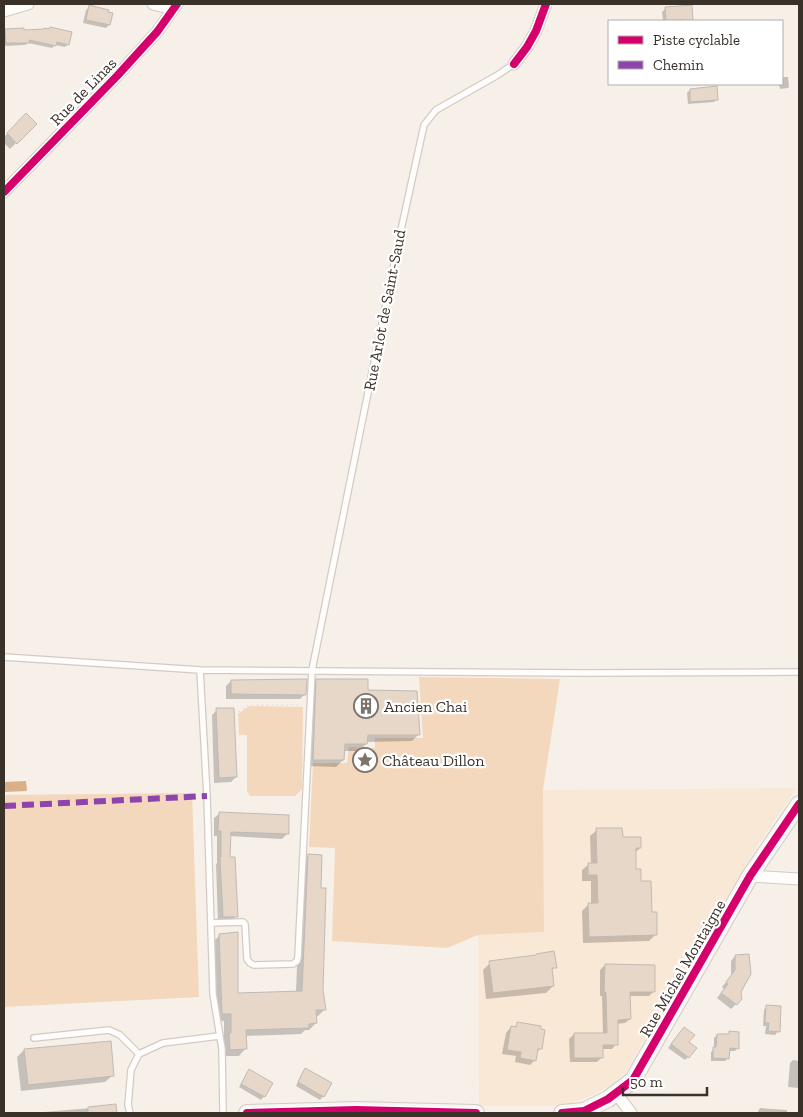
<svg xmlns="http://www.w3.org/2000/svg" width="803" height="1117" font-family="'Zilla Slab',serif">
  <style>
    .built { fill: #fae8d6 }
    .green { fill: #f3d8bd }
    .water { fill: #dab086 }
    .shadow { fill: #0003 }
    .building { fill: #e6d7c9; stroke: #c1bab4 }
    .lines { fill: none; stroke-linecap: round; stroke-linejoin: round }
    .lane-casing { stroke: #d2cbc4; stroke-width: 8 }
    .street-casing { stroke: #d2cbc4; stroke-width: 13 }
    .secondary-casing { stroke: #d2cbc4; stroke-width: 18 }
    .path { stroke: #dedcda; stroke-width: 2; stroke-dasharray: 1 4; stroke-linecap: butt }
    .lane { stroke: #fefdfc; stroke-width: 5.5 }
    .street { stroke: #fefdfc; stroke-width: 11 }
    .secondary { stroke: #f7f5f6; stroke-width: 16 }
    .quiet { stroke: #8e44ad; stroke-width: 6; stroke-dasharray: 12 6; stroke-linecap: butt }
    .cycleway-casing { stroke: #fff; stroke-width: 11 }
    .cycleway { stroke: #d6006c; stroke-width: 8 }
    .labels { text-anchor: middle; stroke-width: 4.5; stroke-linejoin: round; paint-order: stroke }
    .street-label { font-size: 16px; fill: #3a3129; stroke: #fff }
    .poi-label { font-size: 16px; fill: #3a3129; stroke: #fff; text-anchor: start }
  </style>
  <rect width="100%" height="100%" fill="#f7f0e9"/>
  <path class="built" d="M 797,788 L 754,851 L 627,1070 L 613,1084 L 592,1095 L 570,1104 L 560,1106 L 479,1106 L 478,935 L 544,932 L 543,790 Z"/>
  <path class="green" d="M 419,677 L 560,679 L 543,790 L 544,932 L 478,935 L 447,948 L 332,941 L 335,848 L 309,847 L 313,763 L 347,763 L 349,747 L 375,748 L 375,738 L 423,738 Z
    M 249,706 L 303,707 L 302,789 L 295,796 L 250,796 L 247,791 L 247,735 L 239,735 L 238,714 Z
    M 192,793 L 199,997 L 4,1007 L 4,795 Z"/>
  <path class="water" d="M 26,781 L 27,791 L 4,792 L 4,782 Z"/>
  <path class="shadow" d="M 690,6 L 692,18 L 689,21 L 663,21 L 662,12 L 665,9 Z
    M 89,7 L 109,25 L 106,28 L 83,23 L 86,10 Z
    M 6,31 L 68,44 L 65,47 L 55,45 L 52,48 L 28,43 L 25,45 L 4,46 L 4,33 Z
    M 782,77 L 788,77 L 789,87 L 788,88 L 780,89 L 779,84 L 782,84 Z
    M 690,90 L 717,99 L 714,102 L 688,104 L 687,93 Z
    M 26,115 L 35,124 L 10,149 L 4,143 L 4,137 Z
    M 317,680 L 367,692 L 419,734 L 412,741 L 366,742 L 366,744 L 359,751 L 343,751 L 343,760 L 336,767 L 306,766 L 310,687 Z
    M 231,681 L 305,694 L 300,699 L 226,699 L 226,686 Z
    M 217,710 L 236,777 L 231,782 L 214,783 L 212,715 Z
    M 220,813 L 287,834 L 282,839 L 229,836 L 229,858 L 236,916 L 231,922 L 218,922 L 216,864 L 217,863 L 217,836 L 214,836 L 214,818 Z
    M 597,830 L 621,839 L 640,848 L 634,854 L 634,870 L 651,913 L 656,934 L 649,941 L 583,943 L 582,911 L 589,904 L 591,904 L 591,881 L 582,881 L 582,870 L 589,864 L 591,864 L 590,836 Z
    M 308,856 L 322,990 L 325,1009 L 318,1016 L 316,1016 L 316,1023 L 309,1030 L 305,1030 L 301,1034 L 245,1036 L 245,1049 L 239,1056 L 223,1056 L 222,1042 L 224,1040 L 224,1021 L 216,1020 L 212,943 L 219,936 L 237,994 L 296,992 L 301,862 Z
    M 735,956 L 741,999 L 731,1009 L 717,998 L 724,989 L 722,987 L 731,976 L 731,961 Z
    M 490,963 L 555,967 L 551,971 L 553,986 L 546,993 L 486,999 L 483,970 Z
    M 605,965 L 654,991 L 649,996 L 629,996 L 630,1019 L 625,1023 L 616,1024 L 616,1044 L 612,1049 L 602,1049 L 602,1057 L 597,1062 L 570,1062 L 569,1039 L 574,1034 L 603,1034 L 602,996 L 600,996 L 600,970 Z
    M 767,1006 L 778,1031 L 775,1035 L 765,1034 L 766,1026 L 763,1026 L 764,1010 Z
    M 518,1024 L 541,1048 L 536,1053 L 535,1060 L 530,1065 L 515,1062 L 516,1056 L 502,1054 L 506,1033 L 511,1027 L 513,1028 Z
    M 681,1031 L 688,1043 L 688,1057 L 685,1060 L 668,1048 Z
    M 730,1033 L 737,1048 L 735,1051 L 728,1051 L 728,1058 L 725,1061 L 711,1061 L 711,1052 L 714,1049 L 714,1038 L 717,1035 L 727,1036 Z
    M 24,1050 L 113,1075 L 105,1082 L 21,1091 L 17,1057 Z
    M 793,1060 L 799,1061 L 799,1088 L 788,1087 L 790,1063 Z
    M 305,1070 L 323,1096 L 320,1100 L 296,1086 L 302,1073 Z
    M 247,1074 L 271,1083 L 264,1096 L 261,1100 L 239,1087 Z
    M 115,1106 L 116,1113 L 32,1113 Z
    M 760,1108 L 787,1110 L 787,1113 L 757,1113 Z"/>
  <path class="building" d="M 89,5 L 109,10 L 108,12 L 113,13 L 110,25 L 86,20 Z
    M 692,5 L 693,21 L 683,21 L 683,20 L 666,21 L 665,7 Z
    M 50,27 L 72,32 L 69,45 L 57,42 L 56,46 L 29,40 L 30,43 L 6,43 L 5,29 L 24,28 L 24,30 L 44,29 L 44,28 L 49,29 Z
    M 717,86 L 718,100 L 690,102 L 690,89 Z
    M 26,113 L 37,124 L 17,144 L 7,133 Z
    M 307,679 L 306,695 L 231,694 L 231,680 Z
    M 316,679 L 368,679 L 368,690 L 417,691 L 420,735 L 368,735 L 367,744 L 345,744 L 344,760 L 313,760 Z
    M 216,708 L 234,708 L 237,777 L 219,778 Z
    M 219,812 L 289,815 L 289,834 L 231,832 L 230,857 L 235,857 L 238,917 L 223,917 L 220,858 L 221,857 L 221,831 L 218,831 Z
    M 596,828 L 622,828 L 623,837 L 641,837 L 641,848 L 636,848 L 636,869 L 641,869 L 641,881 L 651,881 L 652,912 L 657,912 L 657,935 L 589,937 L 588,903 L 598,903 L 597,875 L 588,875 L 588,863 L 597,863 Z
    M 308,854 L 322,855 L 321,888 L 326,888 L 323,990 L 326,1010 L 316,1010 L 317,1023 L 309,1024 L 309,1028 L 246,1030 L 247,1049 L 230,1050 L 229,1033 L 231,1033 L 231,1014 L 222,1014 L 219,934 L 238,932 L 238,993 L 302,991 Z
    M 554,951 L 557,968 L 552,968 L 554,986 L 493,993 L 489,961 L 536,955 L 536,954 Z
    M 749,954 L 751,974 L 741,992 L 742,999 L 737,1005 L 721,993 L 728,984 L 726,982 L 735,970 L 735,955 Z
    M 605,964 L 655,965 L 655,992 L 630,992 L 631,1019 L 618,1020 L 618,1045 L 603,1045 L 603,1058 L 574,1058 L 574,1033 L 607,1033 L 606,992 L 604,992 Z
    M 766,1005 L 781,1006 L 780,1032 L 768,1031 L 769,1023 L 765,1023 Z
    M 517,1022 L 541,1026 L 541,1029 L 545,1030 L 542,1049 L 538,1049 L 536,1061 L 520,1058 L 521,1052 L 507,1050 L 511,1026 L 516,1027 Z
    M 684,1027 L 695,1035 L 689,1042 L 697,1048 L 689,1058 L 671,1044 Z
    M 729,1031 L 739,1032 L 739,1049 L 730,1048 L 729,1059 L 713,1058 L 713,1047 L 716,1047 L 717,1034 L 729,1034 Z
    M 111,1041 L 114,1076 L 28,1085 L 24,1049 Z
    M 305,1068 L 332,1083 L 324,1097 L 298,1082 Z
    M 249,1069 L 273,1083 L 265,1097 L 241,1084 Z
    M 116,1104 L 117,1113 L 88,1113 L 88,1107 Z"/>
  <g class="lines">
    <defs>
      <path id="lane" d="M 4,657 L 200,670
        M 211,923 L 243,922 L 245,924 L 247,959 L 250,963 L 254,965 L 293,964 L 297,961 L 298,957 L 312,670 L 399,239 L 424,125 L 436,110 L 496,76 L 514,64
        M 34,1038 L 109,1030 L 120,1035 L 139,1054
        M 130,1113 L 128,1105 L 131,1070 L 139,1054 L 163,1043 L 219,1036
        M 223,1113 L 222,1049 L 213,994 L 207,796 L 200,670 L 586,673 L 799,672"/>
      <path id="street" d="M 153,4 L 173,9
        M 4,11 L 28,4
        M 514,64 L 527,47 L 536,31 L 546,4
        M 4,192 L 117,76 L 157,32 L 177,4
        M 750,876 L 799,879
        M 616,1093 L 631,1113"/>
      <path id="secondary" d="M 247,1113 L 356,1110 L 476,1113
        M 562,1113 L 584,1111 L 608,1099 L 633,1080 L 750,876 L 799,804"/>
    </defs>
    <use href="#lane" class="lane-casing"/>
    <use href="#street" class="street-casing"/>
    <use href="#secondary" class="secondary-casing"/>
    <path class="path" d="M 239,712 L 249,705 L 302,705"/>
    <use href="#lane" class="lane"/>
    <use href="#street" class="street"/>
    <use href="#secondary" class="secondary"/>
    <path class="quiet" d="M 4,806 L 207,796"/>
    <defs>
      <path id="cycleway" d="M 514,64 L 527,47 L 536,31 L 546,4
        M 4,192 L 117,76 L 157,32 L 177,4
        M 247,1113 L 356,1110 L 476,1113
        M 562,1113 L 584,1111 L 608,1099 L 633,1080 L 750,876 L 799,804"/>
    </defs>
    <use href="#cycleway" class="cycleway-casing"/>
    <use href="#cycleway" class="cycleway"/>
  </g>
  <defs>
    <symbol id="building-ring" viewBox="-11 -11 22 22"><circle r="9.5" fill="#fff" stroke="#7c746c" stroke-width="1.5"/><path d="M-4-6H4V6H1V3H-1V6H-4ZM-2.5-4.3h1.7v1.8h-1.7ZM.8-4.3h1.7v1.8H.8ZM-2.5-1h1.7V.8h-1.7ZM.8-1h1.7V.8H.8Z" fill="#7c746c"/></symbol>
    <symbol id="sight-ring" viewBox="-11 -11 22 22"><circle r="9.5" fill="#fff" stroke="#7c746c" stroke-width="1.5"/><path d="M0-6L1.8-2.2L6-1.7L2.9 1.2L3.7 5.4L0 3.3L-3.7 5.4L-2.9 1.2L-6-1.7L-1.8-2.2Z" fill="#7c746c"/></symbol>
  </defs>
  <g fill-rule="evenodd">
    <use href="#building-ring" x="352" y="692" width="28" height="28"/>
    <use href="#sight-ring" x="351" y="746" width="28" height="28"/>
  </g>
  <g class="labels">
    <g class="street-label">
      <text transform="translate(83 91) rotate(-46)" y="6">Rue de Linas</text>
      <text transform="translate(384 310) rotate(-79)" y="6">Rue Arlot de Saint-Saud</text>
      <text transform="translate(682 968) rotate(-60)" y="6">Rue Michel Montaigne</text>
    </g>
    <g class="poi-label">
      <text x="384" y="712">Ancien Chai</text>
      <text x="382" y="766">Château Dillon</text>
    </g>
  </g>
  <rect width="803" height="1117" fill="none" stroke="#3a3129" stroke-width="10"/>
  <rect x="608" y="20" width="175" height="65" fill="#ffffff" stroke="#b0ada9"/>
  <rect x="618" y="36" width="25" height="8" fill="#d6006c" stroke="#b0ada9"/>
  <text x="653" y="45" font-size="15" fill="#3a3129">Piste cyclable</text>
  <rect x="618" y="61" width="25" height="8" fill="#8e44ad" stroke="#b0ada9"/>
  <text x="653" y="70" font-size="15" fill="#3a3129">Chemin</text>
  <path d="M623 1087v8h84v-8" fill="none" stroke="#3a3129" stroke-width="2.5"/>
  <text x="630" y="1087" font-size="15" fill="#3a3129" stroke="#ffffff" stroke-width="4" paint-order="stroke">50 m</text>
</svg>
